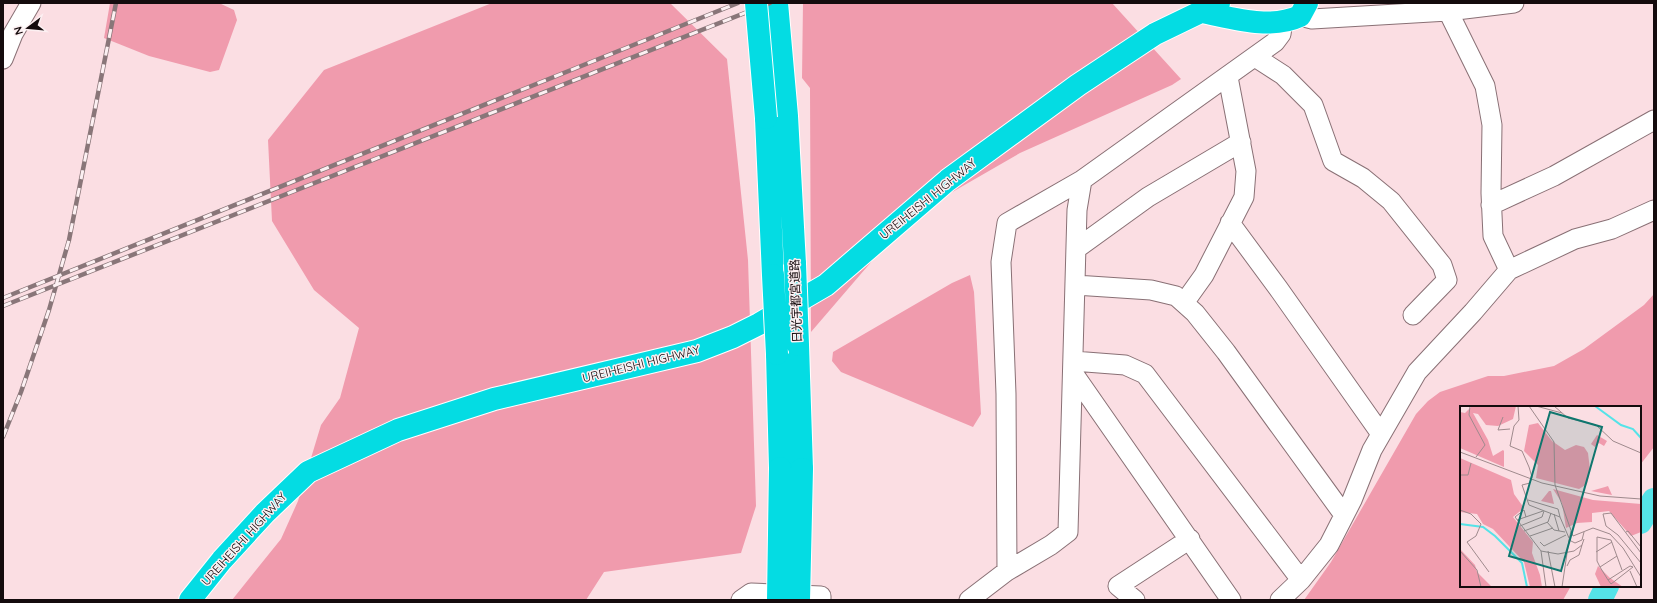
<svg xmlns="http://www.w3.org/2000/svg" width="1657" height="603" font-family="Quicksand,'Noto Sans JP',sans-serif">
  <style>
    .green { fill: #f09bad }
    .lines { fill: none; stroke-linecap: round; stroke-linejoin: round }
    .river { stroke: #55e3e8; stroke-width: 24 }
    .minor-casing { stroke: #897075; stroke-width: 21 }
    .highway-casing { stroke: #fff; stroke-width: 24 }
    .minor { stroke: #fff; stroke-width: 19 }
    .highway { stroke: #04dce3; stroke-width: 22 }
    .rail-casing { stroke: #897679; stroke-width: 4.5 }
    .rail { stroke: #fcf0f2; stroke-width: 3; stroke-dasharray: 9; stroke-linecap: butt }
    .highway-bridge-casing { stroke: #fff; stroke-width: 24; stroke-linecap: butt }
    .highway-bridge { stroke: #04dce3; stroke-width: 22 }
    .labels { text-anchor: middle; stroke-width: 3; stroke-linejoin: round; paint-order: stroke }
    .street-label { font-size: 12px; fill: #140b0d; stroke: #fcf0f2 }
    .inset-river { fill: none; stroke: #55e3e8; stroke-width: 2 }
    .inset-road { fill: none; stroke: #9f8a8d; stroke-width: 1 }
    .view { fill: #0f766e; fill-opacity: 0.15; stroke: #0f766e; stroke-width: 2 }
    .inset-edge { fill: none; stroke: #140b0d; stroke-width: 2 }
  </style>
  <rect width="100%" height="100%" fill="#fbdee3"/>
  <path class="green" d="M 110,3 L 219,3 L 234,10 L 237,20 L 219,70 L 210,72 L 149,56 L 104,38 Z
    M 492,3 L 670,3 L 727,59 L 748,260 L 756,506 L 741,553 L 604,572 L 586,600 L 232,600 L 281,539 L 298,501 L 321,425 L 340,398 L 359,328 L 314,290 L 272,221 L 268,140 L 324,70 Z
    M 803,3 L 1112,3 L 1181,79 L 1172,85 L 1020,153 L 935,202 L 927,197 L 811,332 L 810,88 L 802,78 Z
    M 970,275 L 974,292 L 981,414 L 973,427 L 841,372 L 832,361 L 833,352 L 952,283 Z
    M 1654,294 L 1654,447 L 1640,465 L 1640,407 L 1461,407 L 1461,586 L 1571,586 L 1563,600 L 1304,600 L 1331,562 L 1416,414 L 1428,401 L 1440,392 L 1488,376 L 1504,376 L 1554,366 L 1584,349 L 1644,305 Z"/>
  <g class="lines">
    <path class="river" d="M 1640,522 L 1654,500
      M 1600,600 L 1607,586"/>
    <defs>
      <path id="minor" d="M 1444,3 L 1485,86 L 1492,125 L 1491,193 L 1493,236 L 1509,270
        M 1300,16 L 1312,19 L 1448,11 L 1514,3
        M 1255,57 L 1283,75 L 1313,105 L 1333,161 L 1363,178 L 1391,201 L 1442,265 L 1447,280 L 1413,315
        M 3,59 L 13,34 L 31,3
        M 1491,205 L 1554,176 L 1654,120
        M 1230,223 L 1278,288 L 1381,434
        M 1076,249 L 1148,197 L 1241,142
        M 1075,285 L 1151,290 L 1176,296 L 1195,313 L 1226,352 L 1278,424 L 1344,515
        M 1184,303 L 1204,275 L 1244,197 L 1246,171 L 1228,77
        M 1073,361 L 1125,365 L 1145,374 L 1301,580
        M 1073,373 L 1231,600
        M 1007,571 L 1006,394 L 1001,262 L 1007,223 L 1082,180
        M 741,600 L 751,593 L 821,596 L 821,600
        M 969,600 L 1007,571 L 1051,545 L 1068,532 L 1077,210 L 1082,180 L 1275,42 L 1281,34 L 1283,21
        M 1135,600 L 1118,586 L 1190,539
        M 1280,600 L 1301,580 L 1329,545 L 1352,500 L 1372,450 L 1417,372 L 1473,312 L 1509,270 L 1575,239 L 1612,229 L 1654,210"/>
      <path id="highway" d="M 777,3 L 787,116 L 795,264
        M 1202,12 C 1233,18 1270,30 1300,16 L 1307,3
        M 766,118 L 773,275
        M 798,345 L 802,469
        M 777,354 L 780,468
        M 190,600 L 222,560 L 265,513 L 308,472 L 398,430 L 494,399 L 697,351 L 733,337 L 759,324 L 826,285 L 948,180 L 1078,85 L 1155,34 L 1219,3"/>
    </defs>
    <use href="#minor" class="minor-casing"/>
    <use href="#highway" class="highway-casing"/>
    <use href="#minor" class="minor"/>
    <use href="#highway" class="highway"/>
    <defs>
      <path id="rail" d="M 3,298 L 738,3
        M 3,306 L 770,3
        M 3,437 L 21,392 L 49,310 L 69,240 L 116,3"/>
    </defs>
    <use href="#rail" class="rail-casing"/>
    <use href="#rail" class="rail"/>
    <defs>
      <path id="highway-bridge" d="M 756,3 L 766,118
        M 795,264 L 798,345
        M 773,275 L 777,354
        M 778,600 L 780,468
        M 799,600 L 802,469"/>
    </defs>
    <use href="#highway-bridge" class="highway-bridge-casing"/>
    <use href="#highway-bridge" class="highway-bridge"/>
  </g>
  <g class="labels">
    <g class="street-label">
      <text transform="translate(928 199) rotate(-39)" y="4">UREIHEISHI HIGHWAY</text>
      <text transform="translate(796 301) rotate(-92)" y="4">日光宇都宮道路</text>
      <text transform="translate(641 364) rotate(-14)" y="4">UREIHEISHI HIGHWAY</text>
      <text transform="translate(244 539) rotate(-48)" y="4">UREIHEISHI HIGHWAY</text>
    </g>
  </g>
  <g transform="translate(1460 406)">
    <rect width="181" height="181" fill="#fbdee3"/>
    <path d="M 12,0 L 56,0 L 53,13 L 38,20 L 26,19 L 18,8 L 13,7 L 28,34 L 33,50 L 43,44 L 44,45 L 44,61 L 0,42 L 0,6 L 5,7 ZM 78,17 L 92,35 L 105,44 L 116,39 L 124,41 L 128,47 L 130,64 L 127,78 L 119,83 L 76,72 L 78,59 L 64,45 L 69,19 ZM 137,29 L 147,35 L 144,40 L 139,37 L 135,41 L 131,38 ZM 0,52 L 51,74 L 54,88 L 64,102 L 53,111 L 73,136 L 72,147 L 80,169 L 82,181 L 70,181 L 64,156 L 33,123 L 23,118 L 17,108 L 0,106 ZM 148,80 L 152,89 L 131,85 L 145,81 ZM 93,83 L 133,94 L 181,98 L 181,126 L 171,130 L 149,105 L 132,107 L 132,116 L 117,117 L 106,122 L 102,97 ZM 89,85 L 91,85 L 94,98 L 81,95 ZM 0,143 L 15,159 L 17,166 L 32,181 L 0,181 ZM 138,160 L 150,172 L 163,181 L 141,181 L 135,168 Z" fill="#f09bad"/>
    <path class="inset-river" d="M 135,0 L 161,19 L 173,23 L 181,32M 0,118 L 23,121 L 35,130 L 62,157 L 67,181"/>
    <path class="inset-road" d="M 10,0 L 9,9 L 25,39 L 16,51M 58,0 L 59,14 L 54,20 L 50,40 L 62,45 L 69,61 L 72,71 L 70,77 L 62,79 L 69,99 L 100,111 L 109,132M 69,0 L 94,36 L 95,79 L 113,130 L 133,122 L 150,128 L 163,142 L 181,171M 76,0 L 102,7M 94,0 L 108,12 L 136,19 L 153,35 L 181,47M 43,11 L 38,24 L 50,23M 0,46 L 82,77 L 140,90 L 181,93M 0,69 L 8,69 L 11,57M 68,94 L 98,103 L 100,111M 0,104 L 11,108 L 21,118 L 16,130 L 7,136 L 29,166M 94,108 L 99,125M 66,111 L 64,104 L 55,111 L 81,145 L 86,181M 57,114 L 83,105M 87,116 L 94,124 L 105,126M 60,120 L 82,111 L 84,105M 64,125 L 88,116 L 91,107M 111,125 L 109,134 L 115,137 L 122,134 L 124,126M 166,126 L 168,125 L 181,141M 70,130 L 93,122M 80,136 L 84,140 L 106,129M 0,145 L 17,164 L 21,181M 81,145 L 98,148 L 114,145 L 122,139 L 124,133M 88,145 L 95,181M 136,146 L 152,136M 181,147 L 151,107 L 143,108 L 146,120 L 158,129 L 181,157M 107,160 L 110,154 L 119,149 L 122,139M 140,161 L 157,150M 170,165 L 177,181M 148,174 L 170,160 L 173,161 L 151,178 L 148,174 L 140,161 L 137,155 L 137,131 L 151,134 L 162,164M 102,181 L 109,134"/>
    <path class="view" d="M 90,6 L 142,21 L 101,165 L 49,150 Z"/>
    <rect width="181" height="181" class="inset-edge"/>
  </g>
  <rect width="1657" height="603" fill="none" stroke="#140b0d" stroke-width="8"/>
  <g transform="translate(28 28) rotate(254)" stroke="#fcf0f2" stroke-width="3" paint-order="stroke">
  <path d="M0-3L7 15L0 10L-7 15Z" fill="#140b0d"/>
  <text y="-6" font-size="11" font-weight="bold" text-anchor="middle" fill="#140b0d">N</text>
  </g>
</svg>
